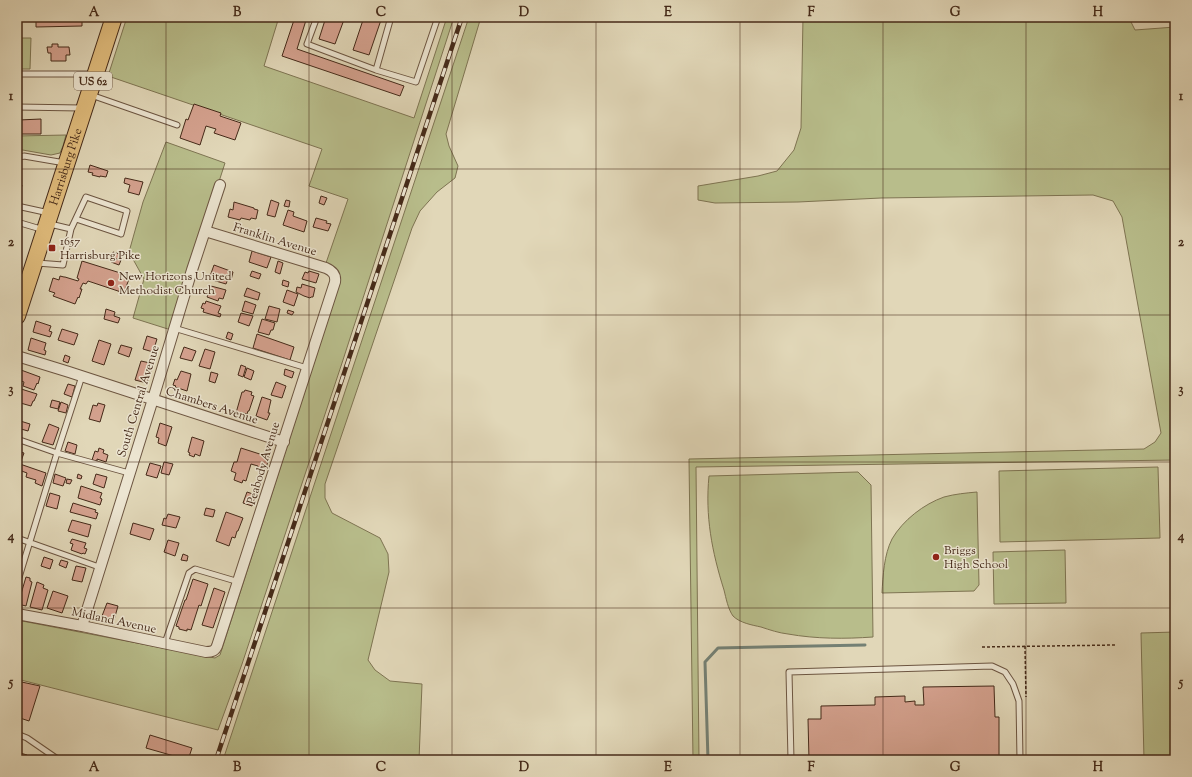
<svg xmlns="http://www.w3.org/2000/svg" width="1192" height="777" font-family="'Sorts Mill Goudy',serif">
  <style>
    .green { fill: #b8bd8b; stroke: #7e7452 }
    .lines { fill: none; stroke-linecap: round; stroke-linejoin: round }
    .stream { stroke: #748074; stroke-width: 3 }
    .building { fill: #d4a18e; stroke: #452a19 }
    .lane-casing { stroke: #6c5541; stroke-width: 7 }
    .street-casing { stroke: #6c5541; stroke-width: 12 }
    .primary-casing { stroke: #452a19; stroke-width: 18 }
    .path { stroke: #452a19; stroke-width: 1.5; stroke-dasharray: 3 2; stroke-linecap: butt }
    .lane { stroke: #ece5d1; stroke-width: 5 }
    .street { stroke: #ece5d1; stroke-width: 10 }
    .primary { stroke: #e0bc7c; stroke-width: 16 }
    .rail-casing { stroke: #452a19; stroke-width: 4.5 }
    .rail { stroke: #ece5d1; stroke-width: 3; stroke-dasharray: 9; stroke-linecap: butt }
    .grid { fill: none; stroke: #452a19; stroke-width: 1; stroke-opacity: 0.55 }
    .poi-dot { fill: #8f2418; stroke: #ece5d1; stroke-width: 1.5 }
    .labels { text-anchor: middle; stroke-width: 3; stroke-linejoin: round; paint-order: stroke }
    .shield { fill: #ece5d1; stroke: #776250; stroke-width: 1 }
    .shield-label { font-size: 11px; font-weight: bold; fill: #452a19 }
    .street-label { font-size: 12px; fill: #452a19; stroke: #ece5d1 }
    .poi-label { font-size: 12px; fill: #452a19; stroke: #ece5d1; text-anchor: start }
    .neatline { fill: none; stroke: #452a19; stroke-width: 1.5 }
    .grid-label { font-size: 13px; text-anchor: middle; font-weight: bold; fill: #452a19 }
  </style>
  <rect width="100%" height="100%" fill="#e1d7b8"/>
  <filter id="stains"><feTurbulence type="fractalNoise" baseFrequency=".005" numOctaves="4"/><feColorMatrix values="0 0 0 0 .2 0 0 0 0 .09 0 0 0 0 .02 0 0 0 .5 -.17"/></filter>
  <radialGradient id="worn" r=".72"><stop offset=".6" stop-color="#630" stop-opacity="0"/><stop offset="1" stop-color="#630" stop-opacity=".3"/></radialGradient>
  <path class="green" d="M 127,17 L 279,17 L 264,66 L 414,118 L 447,17 L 454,17 L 342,363 L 242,664 L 218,730 L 17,679 L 17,620 L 215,658 L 220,655 L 338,288 L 326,263 L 348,199 L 309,186 L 322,149 L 108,76 Z
    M 469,17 L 481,17 L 446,134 L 449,146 L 458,166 L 455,178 L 437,192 L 420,211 L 412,228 L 325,484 L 325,498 L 332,513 L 380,538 L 388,554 L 389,572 L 368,660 L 375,670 L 390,681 L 422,684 L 419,760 L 223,760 Z
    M 803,17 L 1130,17 L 1130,20 L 1135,30 L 1175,27 L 1175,460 L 696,467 L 699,760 L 693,760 L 689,459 L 1144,449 L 1155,442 L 1161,433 L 1122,217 L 1113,201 L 1093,195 L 881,198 L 798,202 L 715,203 L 698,200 L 698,186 L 758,176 L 777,171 L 794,150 L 801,128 Z
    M 17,38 L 31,38 L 30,69 L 17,69 Z
    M 66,135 L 63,146 L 60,153 L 51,155 L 17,149 L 17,136 Z
    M 166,142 L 225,163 L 171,330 L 133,318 L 144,279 L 129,252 L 143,202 Z
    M 1158,467 L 1160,538 L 1000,542 L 999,471 Z
    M 858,472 L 871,485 L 873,637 C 845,639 816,639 788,634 C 779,633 770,630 761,627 C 752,625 740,623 733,616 C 728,609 726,598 724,590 C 712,552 705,516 709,476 Z
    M 977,492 L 979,585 L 974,591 L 882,593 C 883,575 884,555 892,539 C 903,520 924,504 944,497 C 955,494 966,493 977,492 Z
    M 1065,550 L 1066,603 L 994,604 L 993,552 Z
    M 1175,632 L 1175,760 L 1144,760 L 1141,633 Z"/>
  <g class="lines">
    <path class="stream" d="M 708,760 L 705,662 L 718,648 L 865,645"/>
  </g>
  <path class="building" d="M 36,17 L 82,17 L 82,26 L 36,27 Z
    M 295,17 L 307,17 L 297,49 L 404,86 L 400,96 L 282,56 Z
    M 326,17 L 345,17 L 335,44 L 319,39 Z
    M 364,17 L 382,17 L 369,55 L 353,50 Z
    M 52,44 L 58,44 L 58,47 L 69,47 L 70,55 L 66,55 L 66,61 L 51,61 L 51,53 L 48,53 L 47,47 L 52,47 Z
    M 194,104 L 221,113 L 220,116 L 241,123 L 235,140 L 214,133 L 216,129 L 206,126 L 200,145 L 180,138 L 186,119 L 188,120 Z
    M 41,119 L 41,134 L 19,134 L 19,120 Z
    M 90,165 L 108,171 L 106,177 L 100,176 L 100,177 L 92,175 L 93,173 L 88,172 Z
    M 125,178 L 143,182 L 139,195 L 128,192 L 130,185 L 124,183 Z
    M 17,183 L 22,185 L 20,194 L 18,193 L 17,197 Z
    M 321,196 L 327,198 L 324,205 L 319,203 Z
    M 271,200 L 279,203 L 275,217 L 267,215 Z
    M 286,200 L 290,201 L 289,207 L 284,206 Z
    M 234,202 L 254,208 L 254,209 L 258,210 L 256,219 L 251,218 L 250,220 L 241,218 L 240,220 L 228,217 L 230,209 L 233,210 Z
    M 288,210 L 294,212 L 293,216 L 307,221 L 304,232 L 283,225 Z
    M 316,218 L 327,221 L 326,223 L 331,224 L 328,231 L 313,227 Z
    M 252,251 L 271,257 L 267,268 L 249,262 Z
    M 113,252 L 123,255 L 121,260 L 112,257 Z
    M 112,258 L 121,260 L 119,265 L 111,262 Z
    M 82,261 L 130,276 L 124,293 L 88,281 L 86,284 L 83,283 L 80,289 L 82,289 L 79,298 L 78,297 L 75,304 L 53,296 L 55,293 L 49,291 L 53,278 L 59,280 L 60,276 L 64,277 L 65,277 L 78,281 L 79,279 L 77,278 Z
    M 278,261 L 283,263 L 280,274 L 275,272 Z
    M 214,265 L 233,272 L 231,280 L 228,279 L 226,284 L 209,279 Z
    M 252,271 L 261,274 L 259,279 L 250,276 Z
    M 309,271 L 319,274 L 316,283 L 302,279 L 305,272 L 308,273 Z
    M 283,280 L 289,282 L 288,287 L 282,285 Z
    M 302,284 L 315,288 L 313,297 L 311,297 L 310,298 L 304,296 L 296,292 L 297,287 L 301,288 Z
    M 211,286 L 226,290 L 223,299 L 219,298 L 218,301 L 207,297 L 208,295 L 205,294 L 208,288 L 210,289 Z
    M 247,288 L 260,293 L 258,300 L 244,296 Z
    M 287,290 L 298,294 L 294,306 L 283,302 Z
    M 206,301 L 221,306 L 218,313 L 221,314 L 220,317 L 203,312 L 204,309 L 201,308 L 203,303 L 205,304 Z
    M 245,301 L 256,305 L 253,314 L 242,311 Z
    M 269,306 L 280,309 L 277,322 L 265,319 Z
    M 106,309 L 115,312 L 114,316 L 120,318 L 118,323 L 104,319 Z
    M 288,310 L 294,312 L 292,315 L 287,313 Z
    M 241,313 L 253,316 L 249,326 L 238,322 Z
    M 262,319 L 275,323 L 273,330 L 271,330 L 269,335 L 258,332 Z
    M 36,321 L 51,326 L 49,331 L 52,332 L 50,337 L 33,332 Z
    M 62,329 L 78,334 L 74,345 L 58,340 Z
    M 228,332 L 233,334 L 231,340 L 226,338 Z
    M 257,334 L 294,347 L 290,360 L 253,348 Z
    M 147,336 L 157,339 L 153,352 L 143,349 Z
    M 31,338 L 46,343 L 44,350 L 46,351 L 45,355 L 28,350 Z
    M 99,340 L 111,344 L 104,365 L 92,361 Z
    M 121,345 L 132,348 L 129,357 L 118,353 Z
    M 184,347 L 196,351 L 192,361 L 180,358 Z
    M 205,349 L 215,352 L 210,369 L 199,366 Z
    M 65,355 L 70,357 L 68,363 L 63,361 Z
    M 141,361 L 150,363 L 149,366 L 152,367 L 147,383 L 135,380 Z
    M 241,365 L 246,367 L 243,377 L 238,375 Z
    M 247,368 L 254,371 L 251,380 L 244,377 Z
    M 285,369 L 294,372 L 292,378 L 284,375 Z
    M 21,370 L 40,377 L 38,384 L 37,383 L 34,390 L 23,386 L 24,382 L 18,380 Z
    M 181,371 L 191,374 L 187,391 L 175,387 L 176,386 L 173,385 L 175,379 L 177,380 Z
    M 211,372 L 218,374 L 215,383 L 209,381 Z
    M 276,382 L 286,386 L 282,398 L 271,395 Z
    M 68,384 L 75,386 L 72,397 L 64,394 Z
    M 18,388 L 37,394 L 34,401 L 33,401 L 31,406 L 17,402 L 17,392 Z
    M 245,390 L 252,392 L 251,395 L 254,396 L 249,411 L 248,411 L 247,414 L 243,413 L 242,415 L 236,413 L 242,392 L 244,392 Z
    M 262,397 L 271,400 L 268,413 L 270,413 L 267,420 L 256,416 Z
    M 52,400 L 60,402 L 58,409 L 50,407 Z
    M 61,402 L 68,405 L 66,413 L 58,411 Z
    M 98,403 L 105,405 L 100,422 L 89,419 L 93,405 L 97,406 Z
    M 17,420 L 30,424 L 28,431 L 21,429 L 19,435 L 17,435 Z
    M 160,423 L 172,427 L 166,446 L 158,443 L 159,438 L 156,437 Z
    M 49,424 L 59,428 L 53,445 L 42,442 Z
    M 192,437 L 204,441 L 200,456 L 195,454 L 194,457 L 189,455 L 190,453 L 188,452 Z
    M 68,442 L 77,445 L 75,454 L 65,451 Z
    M 99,448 L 104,450 L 103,453 L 108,455 L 106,462 L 97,459 L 97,461 L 92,460 L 95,451 L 98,452 Z
    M 241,448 L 269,457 L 265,472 L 257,469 L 258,466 L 251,464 L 246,481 L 243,480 L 242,483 L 234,480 L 236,473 L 231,471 L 234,462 L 237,462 Z
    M 17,451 L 24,453 L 21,461 L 17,459 Z
    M 164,462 L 173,464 L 169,475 L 161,473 Z
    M 17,463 L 46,473 L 42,486 L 35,483 L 36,480 L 26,477 L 27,473 L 19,470 L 17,475 Z
    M 150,463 L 161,466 L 157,478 L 146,475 Z
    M 55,474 L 66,478 L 63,486 L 53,483 Z
    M 78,474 L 82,476 L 81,479 L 77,478 Z
    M 96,474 L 107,477 L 104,488 L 93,484 Z
    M 67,479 L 72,480 L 70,484 L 66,483 Z
    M 81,486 L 102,493 L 100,498 L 102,499 L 100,505 L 78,498 Z
    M 247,492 L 256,495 L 252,506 L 243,503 Z
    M 50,493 L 60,496 L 57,509 L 46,506 Z
    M 73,503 L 96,510 L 95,512 L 98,513 L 96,519 L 70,512 Z
    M 206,508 L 215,510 L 213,517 L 204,515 Z
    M 226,512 L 243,518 L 238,531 L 237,531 L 235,538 L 232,537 L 229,546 L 216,541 Z
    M 168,514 L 180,517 L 176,528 L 162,525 L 164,518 L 166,519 Z
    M 72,520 L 91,525 L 88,537 L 68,531 Z
    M 133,523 L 154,529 L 150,540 L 130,534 Z
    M 72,539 L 86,543 L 84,548 L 87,549 L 85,554 L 83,553 L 82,554 L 71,550 L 73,544 L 70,543 Z
    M 168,540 L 179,543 L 175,556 L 164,552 Z
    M 183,554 L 188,556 L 187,561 L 181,560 Z
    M 44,557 L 53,560 L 50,569 L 41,566 Z
    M 61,560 L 68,562 L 66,568 L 59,565 Z
    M 76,566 L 86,568 L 82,582 L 72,580 Z
    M 26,577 L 30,578 L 30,581 L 32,582 L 26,606 L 18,604 Z
    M 193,579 L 208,584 L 201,606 L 199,605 L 191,630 L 187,629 L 187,631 L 179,629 L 179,627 L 176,626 L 185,600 L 186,600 Z
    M 37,582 L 44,585 L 43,588 L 48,590 L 42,610 L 30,607 Z
    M 214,588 L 225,592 L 213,628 L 202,625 Z
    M 53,591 L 68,596 L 62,613 L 47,608 Z
    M 107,603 L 118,606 L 114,620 L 102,616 Z
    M 17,681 L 40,686 L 29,721 L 17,717 Z
    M 994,686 L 995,717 L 999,717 L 999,760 L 809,760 L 808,719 L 821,719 L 821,706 L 875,705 L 875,697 L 905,696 L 905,702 L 915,701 L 915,705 L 924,705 L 923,687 Z
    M 150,735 L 192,748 L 188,760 L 146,748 Z
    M 17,752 L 27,755 L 25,760 L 17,760 Z"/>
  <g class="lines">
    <defs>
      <path id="lane" d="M 317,17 L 307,44 L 376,70 L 416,82 L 438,17
        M 376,70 L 391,17
        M 17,74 L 94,74
        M 91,95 L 177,125
        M 17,107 L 81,108
        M 17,158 L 24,156 L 65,163
        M 17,206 L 49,213
        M 17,222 L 44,230
        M 50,224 L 71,229 L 86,197 L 127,211 L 121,234 L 76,219
        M 37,263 L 63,265 L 71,229
        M 174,328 L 307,368
        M 82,376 L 57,453 L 129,473
        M 17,439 L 57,453 L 17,584
        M 17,538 L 99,567
        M 165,643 L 189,573 L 195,569 L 239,582
        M 17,734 L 27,738 L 56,758 L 56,760
        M 791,760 L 789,672 L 992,666 L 1005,672 L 1013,684 L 1019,701 L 1020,760"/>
      <path id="street" d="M 17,356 L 69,372 L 284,442
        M 17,614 L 82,626 L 206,652 C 212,652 215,651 217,646 L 335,282 C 336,275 333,271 326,268 L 205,231
        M 82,626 L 153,399 L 192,270 L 220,185"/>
      <g id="primary">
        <path id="s1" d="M 17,316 L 114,17"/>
      </g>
    </defs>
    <use href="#lane" class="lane-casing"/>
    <use href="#street" class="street-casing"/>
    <use href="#primary" class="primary-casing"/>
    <path class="path" d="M 1025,646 L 1026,697
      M 982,647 L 1115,645"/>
    <use href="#lane" class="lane"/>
    <use href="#street" class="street"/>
    <use href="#primary" class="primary"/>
    <defs>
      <path id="rail" d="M 216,760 L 462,17"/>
    </defs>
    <use href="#rail" class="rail-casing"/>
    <use href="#rail" class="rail"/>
  </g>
  <path class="grid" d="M 166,17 L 166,760M 309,17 L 309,760M 452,17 L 452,760M 596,17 L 596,760M 740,17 L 740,760M 883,17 L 883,760M 1026,17 L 1026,760M 17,169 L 1175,169M 17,315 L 1175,315M 17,462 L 1175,462M 17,608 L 1175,608"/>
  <g class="poi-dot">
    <rect x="48" y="244" width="8" height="8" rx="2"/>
    <circle cx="111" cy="283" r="4"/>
    <circle cx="936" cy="557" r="4"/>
  </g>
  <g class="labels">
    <rect class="shield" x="74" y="72" width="38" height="18" rx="3"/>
    <g class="shield-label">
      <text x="93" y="85">US 62</text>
    </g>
    <g class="street-label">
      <text dy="4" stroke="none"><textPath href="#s1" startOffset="157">Harrisburg Pike</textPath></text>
      <text transform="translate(275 239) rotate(17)" y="4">Franklin Avenue</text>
      <text transform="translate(138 401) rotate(-73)" y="4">South Central Avenue</text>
      <text transform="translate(212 405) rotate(18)" y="4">Chambers Avenue</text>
      <text transform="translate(263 463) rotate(-73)" y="4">Peabody Avenue</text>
      <text transform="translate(114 620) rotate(12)" y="4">Midland Avenue</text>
    </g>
    <g class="poi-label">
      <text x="60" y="245">1657<tspan x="60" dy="14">Harrisburg Pike</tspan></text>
      <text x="119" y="280">New Horizons United<tspan x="119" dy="14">Methodist Church</tspan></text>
      <text x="944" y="554">Briggs<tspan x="944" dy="14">High School</tspan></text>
    </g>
  </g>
  <rect width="1192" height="777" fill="none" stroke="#e1d7b8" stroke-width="44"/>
  <rect x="22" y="22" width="1148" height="733" class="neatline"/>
  <g class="grid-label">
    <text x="94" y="16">A</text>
    <text x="237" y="16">B</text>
    <text x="381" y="16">C</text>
    <text x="524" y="16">D</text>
    <text x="668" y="16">E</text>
    <text x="811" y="16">F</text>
    <text x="955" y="16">G</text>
    <text x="1098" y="16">H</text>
    <text x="11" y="100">1</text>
    <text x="1181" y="100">1</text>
    <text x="11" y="246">2</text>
    <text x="1181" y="246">2</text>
    <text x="11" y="393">3</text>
    <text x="1181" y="393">3</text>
    <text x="11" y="540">4</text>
    <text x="1181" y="540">4</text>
    <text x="11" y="686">5</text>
    <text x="1181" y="686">5</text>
    <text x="94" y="771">A</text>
    <text x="237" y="771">B</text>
    <text x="381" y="771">C</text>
    <text x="524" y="771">D</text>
    <text x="668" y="771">E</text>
    <text x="811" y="771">F</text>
    <text x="955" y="771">G</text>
    <text x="1098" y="771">H</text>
  </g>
  <rect width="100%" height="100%" filter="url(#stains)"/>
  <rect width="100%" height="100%" fill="url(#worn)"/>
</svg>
